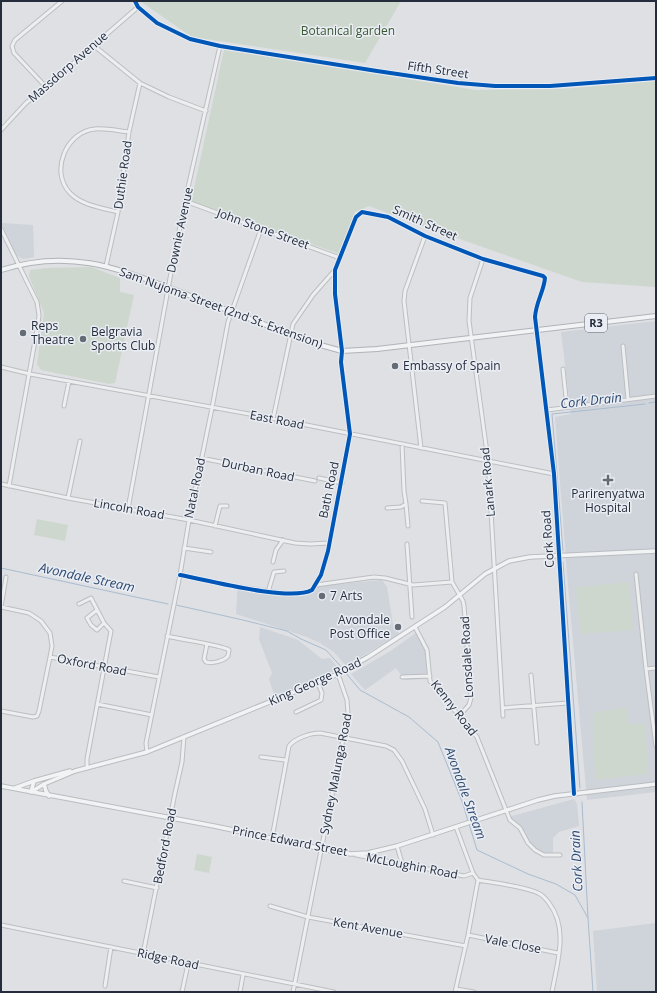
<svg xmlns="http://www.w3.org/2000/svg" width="657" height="993" font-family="'Open Sans',sans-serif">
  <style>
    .built { fill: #cfd3da }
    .green { fill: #ced7ce }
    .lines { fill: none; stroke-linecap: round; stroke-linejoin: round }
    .stream { stroke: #aabcd0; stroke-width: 1 }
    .minor-casing { stroke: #bcbec1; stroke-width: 5 }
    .major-casing { stroke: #babdc1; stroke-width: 5.5 }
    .highway-casing { stroke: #b0b3b8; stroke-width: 6 }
    .minor { stroke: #edeef0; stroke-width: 3 }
    .major { stroke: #f2f3f4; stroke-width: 3.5 }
    .highway { stroke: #f2f3f4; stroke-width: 4 }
    .cycleway-casing { stroke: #eaeef4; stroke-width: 6 }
    .cycleway { stroke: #0057b8; stroke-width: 4 }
    .poi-dot { fill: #666c76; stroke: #eaeef4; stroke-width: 1.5 }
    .labels { text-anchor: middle; stroke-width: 3; stroke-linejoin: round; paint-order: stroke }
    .shield { fill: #eaeef4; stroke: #606773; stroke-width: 1 }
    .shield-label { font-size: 11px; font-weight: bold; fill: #252d3c }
    .park-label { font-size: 12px; fill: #395832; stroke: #eaeef4 }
    .street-label { font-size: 12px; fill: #252d3c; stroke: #eaeef4 }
    .poi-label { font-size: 12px; fill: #252d3c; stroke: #eaeef4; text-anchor: start }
    .water-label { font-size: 13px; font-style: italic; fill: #2f4b71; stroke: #eaeef4 }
  </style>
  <rect width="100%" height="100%" fill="#dee0e3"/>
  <path class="built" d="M 1,223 L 33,225 L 34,257 L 23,259 L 14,254 Z
    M 656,321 L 656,792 L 587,800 L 568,586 L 555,417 L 571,414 L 561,332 Z
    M 382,580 L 387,587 L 393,625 L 399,634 L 346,666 L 334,652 L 320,643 L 307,637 L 236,614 L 238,584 L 311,594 L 318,586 Z
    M 260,627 L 298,640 L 322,659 L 330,658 L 339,669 L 275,697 L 269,679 L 272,673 L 259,639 Z
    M 416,633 L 426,650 L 427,679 L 405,680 L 396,668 L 365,690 L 351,674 L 389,652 Z
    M 574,799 L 577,804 L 579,826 L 559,832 L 553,838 L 553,856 L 543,855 L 528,842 L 509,817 Z
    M 656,923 L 656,992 L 597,992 L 593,931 Z"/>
  <path class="green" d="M 140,1 L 401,1 L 365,63 L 192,37 Z
    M 224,50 L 476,90 L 561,89 L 656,81 L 656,287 L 582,282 L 420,225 L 369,206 L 355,212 L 340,254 L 191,202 Z
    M 91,267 L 120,278 L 120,292 L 134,295 L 115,383 L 109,384 L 41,370 L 37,364 L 44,313 L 29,276 L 30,270 L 46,268 Z
    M 37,519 L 68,525 L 65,541 L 34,535 Z
    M 629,582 L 633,630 L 580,634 L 576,587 Z
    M 627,707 L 628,724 L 645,723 L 648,774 L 595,780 L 593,713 Z
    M 197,854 L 212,857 L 209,873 L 194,870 Z"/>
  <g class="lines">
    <path class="stream" d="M 649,403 L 656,402
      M 557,474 L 552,414 L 645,404
      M 557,475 L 563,551
      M 563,562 L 580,788
      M 1,568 L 168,604
      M 176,605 L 243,620 L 287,631 L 301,639 L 326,650 L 343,669
      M 345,672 L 360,690 L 409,717 L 438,742 L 463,804 L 468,821
      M 582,802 L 588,918
      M 469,824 L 477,850 L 528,874 L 556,884 L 575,895 L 588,918 L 593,992"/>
    <defs>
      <path id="minor" d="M 135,1 L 138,7 L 157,23 L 190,39 L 220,46 L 377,71 L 458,83 L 495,86 L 550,86 L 656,78
        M 93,45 L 140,83 L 169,97 L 206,111
        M 46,87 L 14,53 L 12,46 L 15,40 L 62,1
        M 1,130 L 26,103 L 46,87 L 138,7
        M 185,201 L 340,258
        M 118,212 C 102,208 81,205 70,193 C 49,171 67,131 95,129 C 106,128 119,131 129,132
        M 1,229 L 37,302 L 39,315 L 38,324 L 9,486
        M 483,259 L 470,298 L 469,321 L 488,460 L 503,716
        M 106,266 L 118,212 L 129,132 L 140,83
        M 623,346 L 628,399
        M 1,367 L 30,374 L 266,417 L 554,474
        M 563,369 L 567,407
        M 64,406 L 69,381
        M 547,410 L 656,396
        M 273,419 L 293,324 L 313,295 L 335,270
        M 421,448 L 404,301 L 405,291 L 425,236
        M 201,458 L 315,481
        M 319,478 L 342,483
        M 1,484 L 68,498 L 189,520 L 295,543 L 310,544 L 329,543
        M 68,498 L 80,441
        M 422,501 L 445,503 L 452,582 L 463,601 L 464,606 L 471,698 L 469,705 L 459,716
        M 406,504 L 408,526
        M 387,508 L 401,507 L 406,504 L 404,491 L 402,444
        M 128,509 L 170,278 L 185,201 L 220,46
        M 215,526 L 220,506 L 227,506
        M 407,544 L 412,617
        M 184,548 L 211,552
        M 273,562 L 276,550 L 283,540
        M 636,574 L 646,669 L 656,746
        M 180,575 C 207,580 290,602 312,590 L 321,575 L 328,551 L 350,434 L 341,362 L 342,351 L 335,294 L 335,270 L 356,217 L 362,212 L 388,217 L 425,236 L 483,259 L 543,276 L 545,278 C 544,291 536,302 535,317 L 554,474 L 574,794
        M 316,585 L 374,577 L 385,578 L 413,585 L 452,582
        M 268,592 L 274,572 L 284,571
        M 79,604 L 91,598 L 104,623 L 111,631 L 87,759 L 87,767
        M 97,610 L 87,618 L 91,625 L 97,630 L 104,623
        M 415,627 L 427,650 L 430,681 L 477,737 L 510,820 L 520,828 L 528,843 L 535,850 L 544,855 L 560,855
        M 167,636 C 178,639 222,645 229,650 L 228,656 C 224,661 212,664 206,662 L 204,659 L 207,644
        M 50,657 L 159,677
        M 646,669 L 656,668
        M 531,675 L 537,743
        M 402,677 L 430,676
        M 97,704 L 152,715
        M 503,708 L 568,703
        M 1,711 L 33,717 L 37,716 L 39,711 L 50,657 L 52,646 L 50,633 L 41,621 L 29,613 L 1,607 L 6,577
        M 296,712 L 321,700 L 322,693 L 318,683
        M 147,752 L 146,743 L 180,575 L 189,520 L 212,408 L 228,322 L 261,229
        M 261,757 L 285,760
        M 456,827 L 473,873 L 478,880
        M 272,838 L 289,746 C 295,738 311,733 320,733 L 386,746 L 394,750 L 402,761 L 425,809 L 433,835
        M 397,846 L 402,863
        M 356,855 L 459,875 L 464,876 L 473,873
        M 478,880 C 494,883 523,886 538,893 C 543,895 546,899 549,903 C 569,929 557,963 552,992
        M 124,881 L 157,888
        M 270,906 L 308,917 L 466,946
        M 1,925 L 334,992
        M 468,935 L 558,953
        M 143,954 L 175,793 L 182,762 L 184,737
        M 105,986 L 111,947
        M 456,989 L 474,992
        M 182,992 L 188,964
        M 240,992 L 243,975
        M 293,992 L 348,714 L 347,700 L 338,674
        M 455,992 L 468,935 L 478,880"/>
      <path id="major" d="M 44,784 L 46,791 L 49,796
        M 1,786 L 214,826 L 332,851 L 351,854 L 368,853 L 397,846 L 538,800 L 555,796 L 656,784
        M 15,788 L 34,781 L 70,771
        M 31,792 L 44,784 L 75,771 L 147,752 L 338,674 L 368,657 L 445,607 L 485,574 L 509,561 L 530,557 L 656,551
        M 31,792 L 34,781"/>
      <path id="highway" d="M 1,270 C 73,247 122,270 188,295 C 230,311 271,327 313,343 L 342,351 L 377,349 L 656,316"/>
    </defs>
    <use href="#minor" class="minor-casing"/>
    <use href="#major" class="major-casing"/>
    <use href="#highway" class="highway-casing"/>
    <use href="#minor" class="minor"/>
    <use href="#major" class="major"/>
    <use href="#highway" class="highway"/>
    <defs>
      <path id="cycleway" d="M 135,1 L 138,7 L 157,23 L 190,39 L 220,46 L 377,71 L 458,83 L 495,86 L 550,86 L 656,78
        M 180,575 C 207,580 290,602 312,590 L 321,575 L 328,551 L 350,434 L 341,362 L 342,351 L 335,294 L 335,270 L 356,217 L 362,212 L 388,217 L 425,236 L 483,259 L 543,276 L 545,278 C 544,291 536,302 535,317 L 554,474 L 574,794"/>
    </defs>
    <use href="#cycleway" class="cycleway-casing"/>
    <use href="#cycleway" class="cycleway"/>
  </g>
  <g class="poi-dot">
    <circle cx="23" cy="333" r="4"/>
    <circle cx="83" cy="339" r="4"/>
    <circle cx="395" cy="366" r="4"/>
    <path d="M606 474h4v4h4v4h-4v4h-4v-4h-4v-4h4z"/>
    <circle cx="322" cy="596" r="4"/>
    <circle cx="398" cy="627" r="4"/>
  </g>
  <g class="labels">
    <rect class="shield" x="585" y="314" width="22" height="18" rx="3"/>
    <g class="shield-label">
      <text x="596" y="327">R3</text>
    </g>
    <g class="park-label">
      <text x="348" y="35">Botanical garden</text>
    </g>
    <g class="street-label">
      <text transform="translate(68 67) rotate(-41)" y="4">Massdorp Avenue</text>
      <text transform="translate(438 70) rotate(8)" y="4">Fifth Street</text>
      <text transform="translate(123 175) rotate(-82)" y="4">Duthie Road</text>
      <text transform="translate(425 223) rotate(24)" y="4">Smith Street</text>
      <text transform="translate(263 229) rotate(20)" y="4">John Stone Street</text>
      <text transform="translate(180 230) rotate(-78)" y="4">Downie Avenue</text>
      <text transform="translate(221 308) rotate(20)" y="4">Sam Nujoma Street (2nd St. Extension)</text>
      <text transform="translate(277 420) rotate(11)" y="4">East Road</text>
      <text transform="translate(258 470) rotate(12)" y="4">Durban Road</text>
      <text transform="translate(488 482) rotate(-95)" y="4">Lanark Road</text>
      <text transform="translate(195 488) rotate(-78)" y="4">Natal Road</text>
      <text transform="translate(329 490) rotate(-78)" y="4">Bath Road</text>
      <text transform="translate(129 509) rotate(10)" y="4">Lincoln Road</text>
      <text transform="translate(548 539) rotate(-94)" y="4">Cork Road</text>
      <text transform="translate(467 657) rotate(-93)" y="4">Lonsdale Road</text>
      <text transform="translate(92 665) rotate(11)" y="4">Oxford Road</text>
      <text transform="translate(315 682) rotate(-24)" y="4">King George Road</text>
      <text transform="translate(454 708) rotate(52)" y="4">Kenny Road</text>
      <text transform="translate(336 774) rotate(-79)" y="4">Sydney Malunga Road</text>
      <text transform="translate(290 841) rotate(11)" y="4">Prince Edward Street</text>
      <text transform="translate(165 846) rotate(-79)" y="4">Bedford Road</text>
      <text transform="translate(412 866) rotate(11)" y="4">McLoughin Road</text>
      <text transform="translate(368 928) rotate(10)" y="4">Kent Avenue</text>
      <text transform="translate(513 944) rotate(11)" y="4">Vale Close</text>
      <text transform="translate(168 959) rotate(12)" y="4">Ridge Road</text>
    </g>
    <g class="poi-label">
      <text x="31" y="330">Reps<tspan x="31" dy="14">Theatre</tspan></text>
      <text x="91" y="336">Belgravia<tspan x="91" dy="14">Sports Club</tspan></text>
      <text x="403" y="370">Embassy of Spain</text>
      <text x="608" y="498" text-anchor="middle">Parirenyatwa<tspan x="608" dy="14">Hospital</tspan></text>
      <text x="330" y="600">7 Arts</text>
      <text x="390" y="624" text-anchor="end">Avondale<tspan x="390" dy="14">Post Office</tspan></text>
    </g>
    <g class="water-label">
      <text transform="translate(591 400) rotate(-6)" y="5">Cork Drain</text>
      <text transform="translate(87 577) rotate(12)" y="5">Avondale Stream</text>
      <text transform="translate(466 793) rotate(70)" y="5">Avondale Stream</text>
      <text transform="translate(576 861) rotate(-93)" y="5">Cork Drain</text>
    </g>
  </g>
  <rect width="657" height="993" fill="none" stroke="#252d3c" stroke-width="4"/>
</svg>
